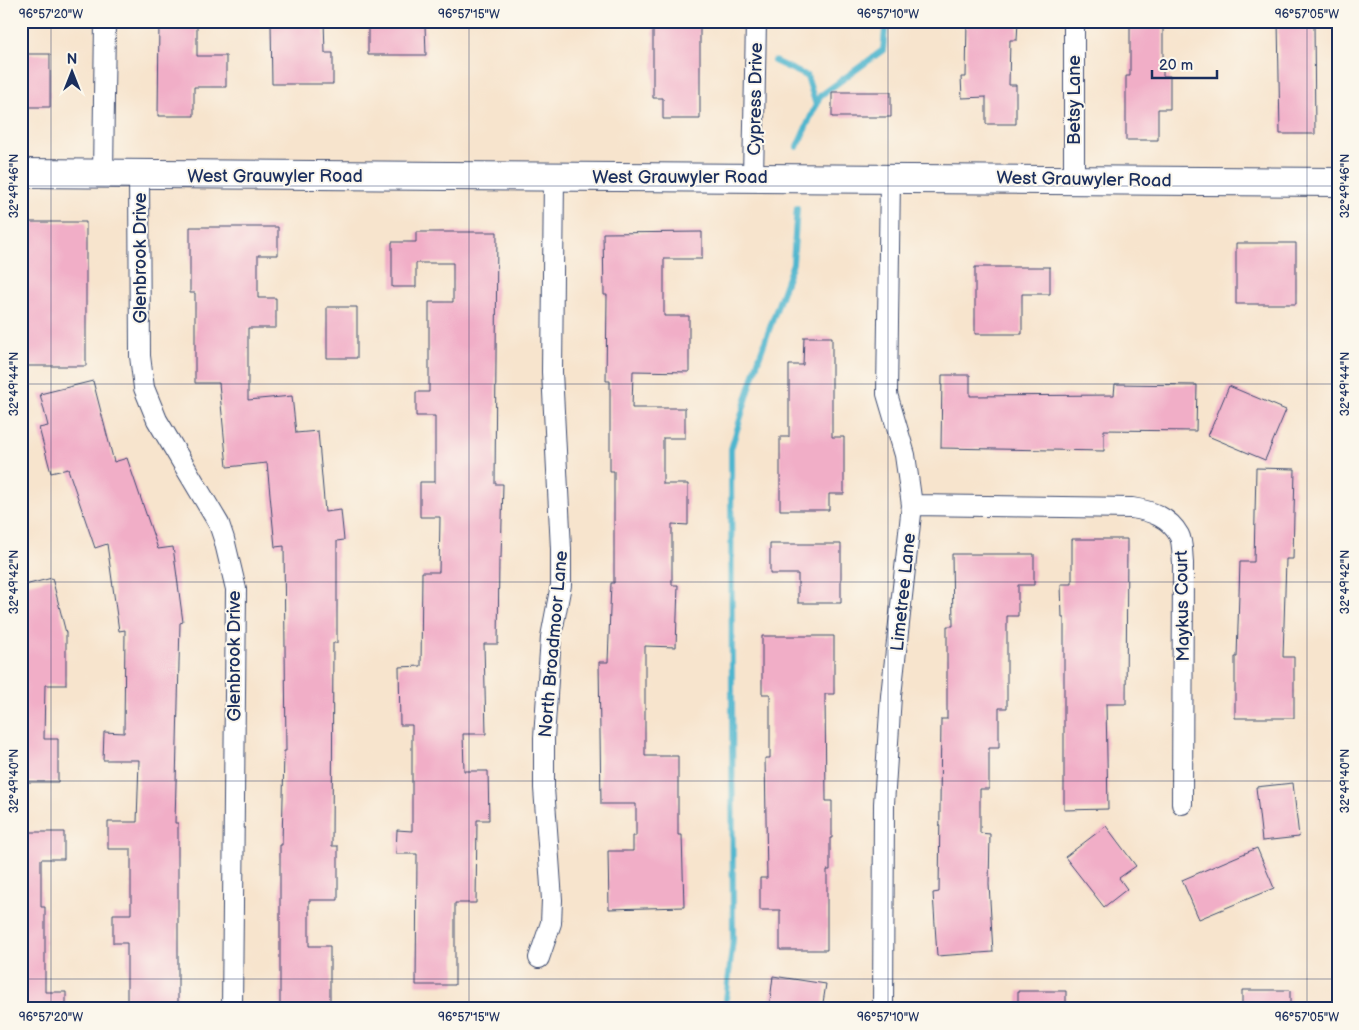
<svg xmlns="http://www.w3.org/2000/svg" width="1359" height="1030" font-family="'Balsamiq Sans',sans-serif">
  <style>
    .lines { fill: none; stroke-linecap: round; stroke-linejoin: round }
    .stream { stroke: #50b6ce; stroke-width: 6 }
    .building { fill: #f1aec7 }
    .minor-casing { stroke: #3c4a6f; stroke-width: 22 }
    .secondary-casing { stroke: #3c4a6f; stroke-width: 30 }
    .minor { stroke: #fff; stroke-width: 20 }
    .secondary { stroke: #fff; stroke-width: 28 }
    .ticks { fill: none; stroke: #1b2f5e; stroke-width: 1; stroke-opacity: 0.45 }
    .labels { text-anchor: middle; stroke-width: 4; stroke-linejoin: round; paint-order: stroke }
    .street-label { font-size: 18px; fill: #1b2f5e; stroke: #fbf7ec }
    .neatline { fill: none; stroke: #1b2f5e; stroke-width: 2 }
    .ticks-label { font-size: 12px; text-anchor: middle; fill: #1b2f5e }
  </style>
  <rect width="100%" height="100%" fill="#fbf7ec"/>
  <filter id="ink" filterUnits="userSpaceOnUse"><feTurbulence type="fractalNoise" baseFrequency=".02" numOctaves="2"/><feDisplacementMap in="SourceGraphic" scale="10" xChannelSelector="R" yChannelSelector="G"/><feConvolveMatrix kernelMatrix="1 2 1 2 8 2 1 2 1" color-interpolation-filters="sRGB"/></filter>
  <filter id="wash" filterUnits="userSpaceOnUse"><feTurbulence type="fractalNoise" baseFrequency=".0096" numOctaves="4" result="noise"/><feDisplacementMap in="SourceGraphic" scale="20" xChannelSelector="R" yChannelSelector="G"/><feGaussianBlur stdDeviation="1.12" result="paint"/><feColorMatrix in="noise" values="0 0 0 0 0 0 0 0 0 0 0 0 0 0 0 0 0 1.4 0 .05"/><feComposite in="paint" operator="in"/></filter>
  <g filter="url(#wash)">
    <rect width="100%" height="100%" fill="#f7e4cd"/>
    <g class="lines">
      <path class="stream" d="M 774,61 L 807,76 L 816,105
        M 797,147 L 820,96 L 883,50 L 886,21
        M 725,1009 L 733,939 L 731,449 L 759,358 L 793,263 L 797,208"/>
    </g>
    <g id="blocks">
      <path class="building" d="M 159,21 L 197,21 L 197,56 L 226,56 L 226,87 L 194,87 L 194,116 L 158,116 Z
        M 298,21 L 324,21 L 325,53 L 333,53 L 333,84 L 272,84 L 271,24 L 298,23 Z
        M 368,21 L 415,21 L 415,25 L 425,25 L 426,55 L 368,55 Z
        M 653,21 L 700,21 L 700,119 L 663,119 L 663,98 L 653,98 Z
        M 967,21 L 1018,21 L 1017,40 L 1010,40 L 1009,85 L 1016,85 L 1016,124 L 986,124 L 986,97 L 962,98 L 961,77 L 966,77 Z
        M 1130,21 L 1163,21 L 1163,76 L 1170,76 L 1170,109 L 1158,109 L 1158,140 L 1126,140 L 1126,76 L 1130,76 Z
        M 1278,21 L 1314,21 L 1315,134 L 1280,134 Z
        M 21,54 L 50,54 L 50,107 L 21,107 Z
        M 832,92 L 891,92 L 891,117 L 832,117 Z
        M 21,222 L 86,222 L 86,366 L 21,366 Z
        M 190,227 L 278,227 L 278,255 L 258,255 L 258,298 L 276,298 L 276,328 L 248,328 L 248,400 L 292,396 L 296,433 L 318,431 L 325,512 L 341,510 L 344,540 L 337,541 L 337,643 L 333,643 L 332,846 L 338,846 L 338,900 L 309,900 L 309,946 L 330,946 L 330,1009 L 280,1009 L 280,845 L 282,845 L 284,751 L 286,751 L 284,546 L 275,547 L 267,463 L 227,467 L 219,383 L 195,383 L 195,293 L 190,293 Z
        M 416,232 L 497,232 L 495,484 L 503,484 L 501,558 L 499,558 L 498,644 L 484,644 L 486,734 L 463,734 L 464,771 L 488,771 L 489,820 L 477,820 L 476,903 L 455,903 L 455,985 L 416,985 L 417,854 L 396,854 L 397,830 L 412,831 L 412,725 L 400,725 L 399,667 L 421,666 L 422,572 L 439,572 L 440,517 L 420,517 L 420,482 L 435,482 L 435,416 L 416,416 L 416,392 L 429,392 L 429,302 L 453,302 L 453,263 L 416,263 L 416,287 L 392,287 L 392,242 L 416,242 Z
        M 702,232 L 702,259 L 664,259 L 664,316 L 689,316 L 689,372 L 633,371 L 632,408 L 685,408 L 685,438 L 663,438 L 663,484 L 688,484 L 688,525 L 672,524 L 672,585 L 678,585 L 676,647 L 645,646 L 645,756 L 678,756 L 678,835 L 682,835 L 684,907 L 609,909 L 608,851 L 633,851 L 633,836 L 636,836 L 636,804 L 601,804 L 599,662 L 608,662 L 611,583 L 614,583 L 614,471 L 610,471 L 610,381 L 606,381 L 607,295 L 604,295 L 603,233 Z
        M 1236,243 L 1296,243 L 1296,304 L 1236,304 Z
        M 975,267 L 1050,267 L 1050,294 L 1022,294 L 1022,334 L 975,334 Z
        M 327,307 L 357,307 L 357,358 L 327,358 Z
        M 804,337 L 832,337 L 832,437 L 844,437 L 844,494 L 829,494 L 829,510 L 780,510 L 780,437 L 789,437 L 789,365 L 803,365 Z
        M 942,375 L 970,375 L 970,396 L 1114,395 L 1115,384 L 1197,385 L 1196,431 L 1104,430 L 1104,451 L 941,448 Z
        M 93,381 L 114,462 L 127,458 L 158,549 L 173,547 L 183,622 L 180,623 L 175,823 L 178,823 L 178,1009 L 127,1009 L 127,943 L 113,943 L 113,914 L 131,914 L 131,849 L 108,849 L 108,822 L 137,822 L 139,760 L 103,760 L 104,732 L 124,733 L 125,630 L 119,631 L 107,544 L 95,548 L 68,469 L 51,473 L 39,428 L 48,426 L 40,394 Z
        M 1229,386 L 1286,410 L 1265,460 L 1208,436 Z
        M 1256,468 L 1295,469 L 1293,559 L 1286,559 L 1283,657 L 1294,657 L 1294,718 L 1235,718 L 1235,657 L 1237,657 L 1240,562 L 1254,562 Z
        M 1072,539 L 1127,539 L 1126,704 L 1106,704 L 1108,809 L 1064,810 L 1064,618 L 1062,618 L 1061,584 L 1072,584 Z
        M 770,544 L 841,544 L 841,603 L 798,603 L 798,574 L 770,574 Z
        M 952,554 L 1034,554 L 1034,585 L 1018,585 L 1018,616 L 1007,616 L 1007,708 L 999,708 L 999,748 L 989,748 L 989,789 L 980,789 L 980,833 L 990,834 L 989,884 L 993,952 L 937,956 L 933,893 L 939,892 L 941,719 L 947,719 L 947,626 L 953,626 Z
        M 52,578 L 66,633 L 66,685 L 45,685 L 44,739 L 58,739 L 58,782 L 21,782 L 21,586 Z
        M 762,636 L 834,636 L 834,694 L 825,694 L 826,801 L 832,801 L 832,838 L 830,838 L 830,870 L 827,870 L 827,950 L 780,950 L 780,910 L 760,910 L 760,878 L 767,878 L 765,758 L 770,758 L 770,694 L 762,694 Z
        M 1293,783 L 1299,837 L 1262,841 L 1256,787 Z
        M 1106,826 L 1136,866 L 1119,878 L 1127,889 L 1104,907 L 1065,857 Z
        M 21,832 L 64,832 L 64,859 L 41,859 L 41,907 L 45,907 L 45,992 L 66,992 L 66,1009 L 21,1009 Z
        M 1257,848 L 1274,888 L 1199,919 L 1182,880 Z
        M 773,976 L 826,984 L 822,1009 L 769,1009 Z
        M 1242,990 L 1290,990 L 1290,1009 L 1242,1009 Z
        M 1018,991 L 1066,991 L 1066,1009 L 1018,1009 Z"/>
    </g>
  </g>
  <g filter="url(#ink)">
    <use href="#blocks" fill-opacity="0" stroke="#3c4a6f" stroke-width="1"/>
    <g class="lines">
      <defs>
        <path id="minor" d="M 103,175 L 105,21
          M 139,175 L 140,356 L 144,388 L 157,420 L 219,524 L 224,539 L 236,589 L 232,1009
          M 753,177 L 756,21
          M 1074,178 L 1074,21
          M 912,505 L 1132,508 C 1151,511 1169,517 1179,535 C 1183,542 1182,555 1183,563 L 1182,804
          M 539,958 L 551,923 L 552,900 L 544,788 L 544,738 L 551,637 L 561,585 L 561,549 L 552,372 L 554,177
          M 883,1009 L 884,804 L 891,696 L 912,505 L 905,455 L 887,394 L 890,178"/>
        <path id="secondary" d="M 21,173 L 1338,182"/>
      </defs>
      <use href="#minor" class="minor-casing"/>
      <use href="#secondary" class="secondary-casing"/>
      <use href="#minor" class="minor"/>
      <use href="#secondary" class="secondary"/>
    </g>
  </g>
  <path class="ticks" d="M 51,21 L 51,1009M 469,21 L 469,1009M 888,21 L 888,1009M 1307,21 L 1307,1009M 21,186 L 1338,186M 21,384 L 1338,384M 21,582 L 1338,582M 21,781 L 1338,781M 21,979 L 1338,979"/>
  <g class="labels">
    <g class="street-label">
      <text transform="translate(755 99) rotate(-89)" y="6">Cypress Drive</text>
      <text transform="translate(1074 100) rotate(-90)" y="6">Betsy Lane</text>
      <text x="275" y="182">West Grauwyler Road</text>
      <text x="680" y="183">West Grauwyler Road</text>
      <text transform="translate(1084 179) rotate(1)" y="6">West Grauwyler Road</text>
      <text transform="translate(140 258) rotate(-90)" y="6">Glenbrook Drive</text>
      <text transform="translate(903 592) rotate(-84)" y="6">Limetree Lane</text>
      <text transform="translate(1182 606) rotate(-91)" y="6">Maykus Court</text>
      <text transform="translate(553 644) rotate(-85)" y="6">North Broadmoor Lane</text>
      <text transform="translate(234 656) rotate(-90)" y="6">Glenbrook Drive</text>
    </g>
  </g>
  <rect width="1359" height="1030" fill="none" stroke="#fbf7ec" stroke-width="55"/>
  <g transform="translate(72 72)" stroke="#fbf7ec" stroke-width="4" paint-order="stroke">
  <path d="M0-4L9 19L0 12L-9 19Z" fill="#1b2f5e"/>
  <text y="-8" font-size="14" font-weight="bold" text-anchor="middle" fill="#1b2f5e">N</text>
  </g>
  <path d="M1152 70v8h65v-8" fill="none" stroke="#1b2f5e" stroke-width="2.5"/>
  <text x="1159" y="70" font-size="15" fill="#1b2f5e" stroke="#fbf7ec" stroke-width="4" paint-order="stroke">20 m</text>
  <rect x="28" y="28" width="1304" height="974" class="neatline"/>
  <g class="ticks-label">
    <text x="51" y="18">96°57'20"W</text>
    <text x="469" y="18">96°57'15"W</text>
    <text x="888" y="18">96°57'10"W</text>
    <text x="1307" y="18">96°57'05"W</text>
    <text transform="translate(14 186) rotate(-90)" y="4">32°49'46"N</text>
    <text transform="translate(1345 186) rotate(-90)" y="4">32°49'46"N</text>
    <text transform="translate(14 384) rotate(-90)" y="4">32°49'44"N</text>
    <text transform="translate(1345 384) rotate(-90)" y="4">32°49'44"N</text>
    <text transform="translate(14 582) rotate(-90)" y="4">32°49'42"N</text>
    <text transform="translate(1345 582) rotate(-90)" y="4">32°49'42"N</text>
    <text transform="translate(14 781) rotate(-90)" y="4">32°49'40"N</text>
    <text transform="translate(1345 781) rotate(-90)" y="4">32°49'40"N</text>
    <text x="51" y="1021">96°57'20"W</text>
    <text x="469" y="1021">96°57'15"W</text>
    <text x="888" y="1021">96°57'10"W</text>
    <text x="1307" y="1021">96°57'05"W</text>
  </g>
</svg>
